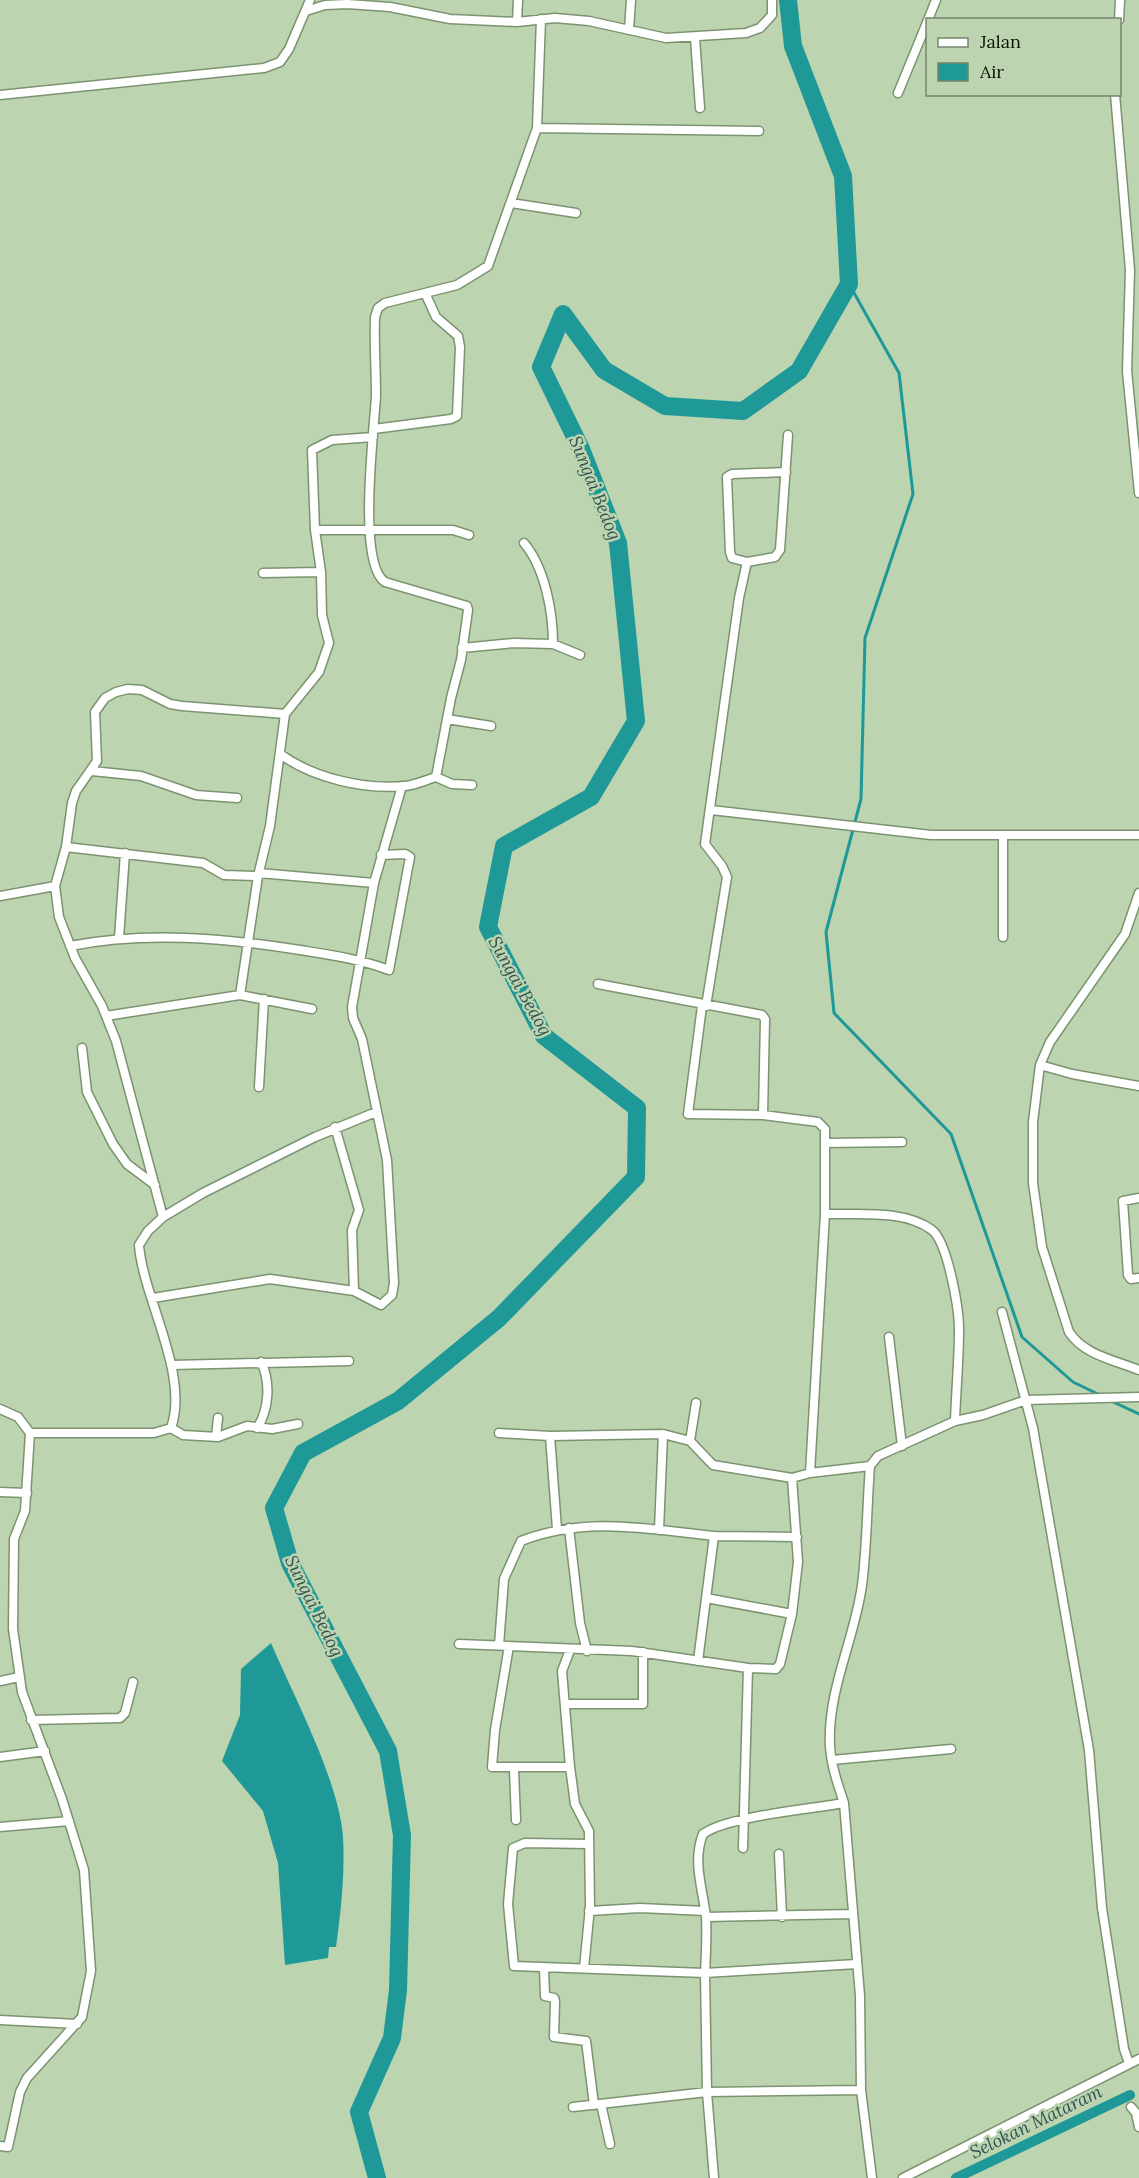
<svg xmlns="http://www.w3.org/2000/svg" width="1139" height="2178" font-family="Lora,serif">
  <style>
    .water { fill: #1f9898 }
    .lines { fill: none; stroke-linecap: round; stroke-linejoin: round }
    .stream { stroke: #1f9898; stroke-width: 3 }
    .canal { stroke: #1f9898; stroke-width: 10 }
    .river { stroke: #1f9898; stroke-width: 18 }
    .minor-casing { stroke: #7c9370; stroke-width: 11 }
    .minor { stroke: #fff; stroke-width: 8 }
    .labels { text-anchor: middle; stroke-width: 5; stroke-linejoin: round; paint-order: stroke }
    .water-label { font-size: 18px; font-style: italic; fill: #315352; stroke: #bcd4af }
  </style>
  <rect width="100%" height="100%" fill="#bcd4af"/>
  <path class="water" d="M 271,1643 C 294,1697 339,1781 343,1837 C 345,1874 341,1910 336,1947 L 329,1947 L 328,1958 L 285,1965 L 278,1863 L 263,1811 L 222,1761 L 240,1715 L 241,1669 Z"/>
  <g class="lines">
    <path class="stream" d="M 849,284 L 899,373 L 913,494 L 865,638 L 861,799 L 826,932 L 834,1013 L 951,1134 L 1022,1337 L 1073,1382 L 1100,1395
      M 1111,1401 L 1139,1414"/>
    <path class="canal" d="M 956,2178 L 1130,2095"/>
    <path class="river" d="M 377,2178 L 359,2112 L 392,2038 L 398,1990 L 402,1835 L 388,1751 L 290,1563 L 274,1508 L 303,1453 L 398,1401 L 499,1318 L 636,1177 L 637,1108 L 544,1036 L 488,927 L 504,846 L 591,797 L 636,721 L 618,543 L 581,449 L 541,367 L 563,314 L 604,370 L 665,406 L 743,411 L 799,371 L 849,284 L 843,176 L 793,46 L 788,0"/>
    <defs>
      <path id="minor" d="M 306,11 L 325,5 L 347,4 L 390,7 L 450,19 L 517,22 L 555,18 L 589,21 L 666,38 L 746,33 L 760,28 L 772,15 L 772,0
        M 928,20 L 936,0
        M 1119,20 L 1120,0
        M 517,22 L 518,0
        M 629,30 L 631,0
        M 695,38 L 700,108
        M 898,93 L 928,20
        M 1115,94 L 1130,270 L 1127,371 L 1139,493
        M 0,95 L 264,68 L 280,62 L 289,49 L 310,0
        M 537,128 L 759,131
        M 511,203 L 576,213
        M 374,429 L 451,419 L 457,416 L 460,347 L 458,336 L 436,317 L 426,295
        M 315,530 L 312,450 L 332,440 L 373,437
        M 524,543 C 545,568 553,612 553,644
        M 747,562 L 732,558 L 730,552 L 727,477 L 732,474 L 786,472
        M 263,573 L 321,572
        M 462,648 L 514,643 L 553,644 L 580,655
        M 447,719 L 491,726
        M 280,754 C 313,778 364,790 405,786 C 415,785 426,780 436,777 L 451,698 L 461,660 L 468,610 L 467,606 L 385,582 C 357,564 374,431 376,396 C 376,370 374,344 375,317 L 378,308 L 385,303 L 457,285 L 488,266 L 537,128 L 541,19
        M 92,771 L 141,776 L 196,795 L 237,798
        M 436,777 L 452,784 L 472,785
        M 711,810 L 931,835 L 1139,835
        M 1003,835 L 1003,937
        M 66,847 L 203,863 L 224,875 L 258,876
        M 259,873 L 374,883
        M 1139,893 L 1125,934 L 1050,1042 L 1040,1065 L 1033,1122 L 1033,1183 L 1042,1247 L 1069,1332 C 1084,1355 1114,1360 1139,1370
        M 0,896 L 55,886
        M 119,938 L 125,853
        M 70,946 C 146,931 224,938 300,950 C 331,955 360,959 389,970 L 410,857 L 405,854 L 381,855
        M 598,984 L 762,1015 L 765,1019 L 763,1115 L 818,1122 L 825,1129 L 825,1214 L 810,1473 L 870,1466
        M 240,995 L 312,1009
        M 702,1006 L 688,1114 L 763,1115
        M 706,1006 L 727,877 L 722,866 L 705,844 L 739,598 L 747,562 L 775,557 L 780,550 L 788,435
        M 106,1016 L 240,995 L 258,876 L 270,826 L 285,714 L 319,672 L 329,643 L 322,615 L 321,572 L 315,530 L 453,530 L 469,535
        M 82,1048 L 87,1092 L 113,1144 L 127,1164 L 155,1185
        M 1040,1065 L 1072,1074 L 1139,1086
        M 259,1087 L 264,999
        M 335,1127 L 359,1210 L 352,1230 L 354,1291
        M 825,1143 L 902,1142
        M 1139,1198 L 1123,1201 L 1128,1275 L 1131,1279 L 1139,1278
        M 825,1214 C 858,1215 904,1209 932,1230 C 948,1243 959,1309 959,1330 C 959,1360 956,1391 955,1421
        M 163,1217 L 203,1193 L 315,1137 L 376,1112
        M 153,1298 L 270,1279 L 354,1291 L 381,1305 L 392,1295 L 394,1283 L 387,1160 L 362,1039 L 353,1018 L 352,1007 L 374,883 L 402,786
        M 1002,1312 L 1033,1428 L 1089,1750 L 1102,1908 L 1124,2049 L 1129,2063
        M 889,1337 L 902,1446
        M 171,1365 L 349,1361
        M 0,1409 L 18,1417 L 30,1433
        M 171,1428 L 183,1435 L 218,1437 L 247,1426 L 272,1429 L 298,1424
        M 257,1428 C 269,1410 271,1382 261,1362
        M 30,1433 L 154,1433 L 171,1428 C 190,1375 143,1298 139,1245 L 148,1231 L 163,1217 L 116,1041 L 102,1006 L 75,958 L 59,917 L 55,886 L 66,847 L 72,803 L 76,791 L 97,761 L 95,712 L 105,698 L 116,692 L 128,689 L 142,690 L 170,704 L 182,706 L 285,714
        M 499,1433 L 550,1436 L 663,1434 L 690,1441 L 713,1465 L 792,1478 L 810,1473
        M 550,1436 L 557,1529
        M 216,1437 L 218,1418
        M 690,1441 L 696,1403
        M 0,1492 L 27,1493
        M 569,1528 L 580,1623 L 587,1651
        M 659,1530 L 663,1434
        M 706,1598 L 792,1614
        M 459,1644 L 632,1651 L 748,1668
        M 499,1645 L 504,1579 L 521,1541 C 586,1516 647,1529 714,1536
        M 509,1646 L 495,1730 L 492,1767 L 570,1767
        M 570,1650 L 562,1671 L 570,1767 L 575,1804 L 589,1831 L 590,1907 L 584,1968
        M 698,1661 L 714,1536 L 797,1537
        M 0,1681 L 19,1677
        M 565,1704 L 643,1704 L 643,1652
        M 31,1720 L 120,1718 L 125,1713 L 133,1682
        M 0,1757 L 45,1751
        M 832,1760 L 951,1749
        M 514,1769 L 516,1820
        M 844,1803 C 812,1809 727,1816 703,1834 C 692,1861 703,1890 706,1917 C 707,1935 706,1955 705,1973 L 857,1964
        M 0,1827 L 69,1821
        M 743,1848 L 748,1668 L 776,1669 L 780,1664 L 792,1614 L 798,1562 L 792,1478
        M 779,1854 L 782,1917
        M 589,1911 L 640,1908 L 705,1911
        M 706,1917 L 853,1914
        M 544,1968 L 545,1996 L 554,1998 L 555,2001 L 554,2037 L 586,2041 L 594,2105
        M 0,2020 L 77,2024
        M 601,2104 L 610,2144
        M 573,2107 L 707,2092 L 705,1973 L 514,1966 L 508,1904 L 513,1848 L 525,1843 L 589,1844
        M 1131,2107 L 1136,2113 L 1139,2127
        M 0,2146 L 8,2147 L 20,2092 L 27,2078 L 82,2017 L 91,1971 L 84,1870 L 62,1799 L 22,1692 L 13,1629 L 14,1539 L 25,1511 L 30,1433
        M 714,2178 L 707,2092 L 861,2090
        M 872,2178 L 861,2090 L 860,1996 L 844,1803 C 838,1785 831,1765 830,1746 C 827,1691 855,1638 862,1585 C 867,1546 867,1505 870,1466 L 878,1456 L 955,1421 L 983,1415 L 1026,1400 L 1139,1397
        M 903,2178 L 1139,2059"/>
    </defs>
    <use href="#minor" class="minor-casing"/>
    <use href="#minor" class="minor"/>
  </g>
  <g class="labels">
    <g class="water-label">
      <text transform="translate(595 488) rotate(68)" y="6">Sungai Bedog</text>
      <text transform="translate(520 986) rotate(61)" y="6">Sungai Bedog</text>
      <text transform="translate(314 1606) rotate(64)" y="6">Sungai Bedog</text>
      <text transform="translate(1036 2122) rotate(-26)" y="6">Selokan Mataram</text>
    </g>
  </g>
  <rect x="926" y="18" width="195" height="78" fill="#bcd4af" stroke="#74866b" stroke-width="1.5"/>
  <rect x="938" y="38" width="30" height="9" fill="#ffffff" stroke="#74866b" stroke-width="1.5"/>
  <text x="980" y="48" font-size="18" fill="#091105">Jalan</text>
  <rect x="938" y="63" width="30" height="18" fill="#1f9898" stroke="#74866b" stroke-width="1.5"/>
  <text x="980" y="78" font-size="18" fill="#091105">Air</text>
</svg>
